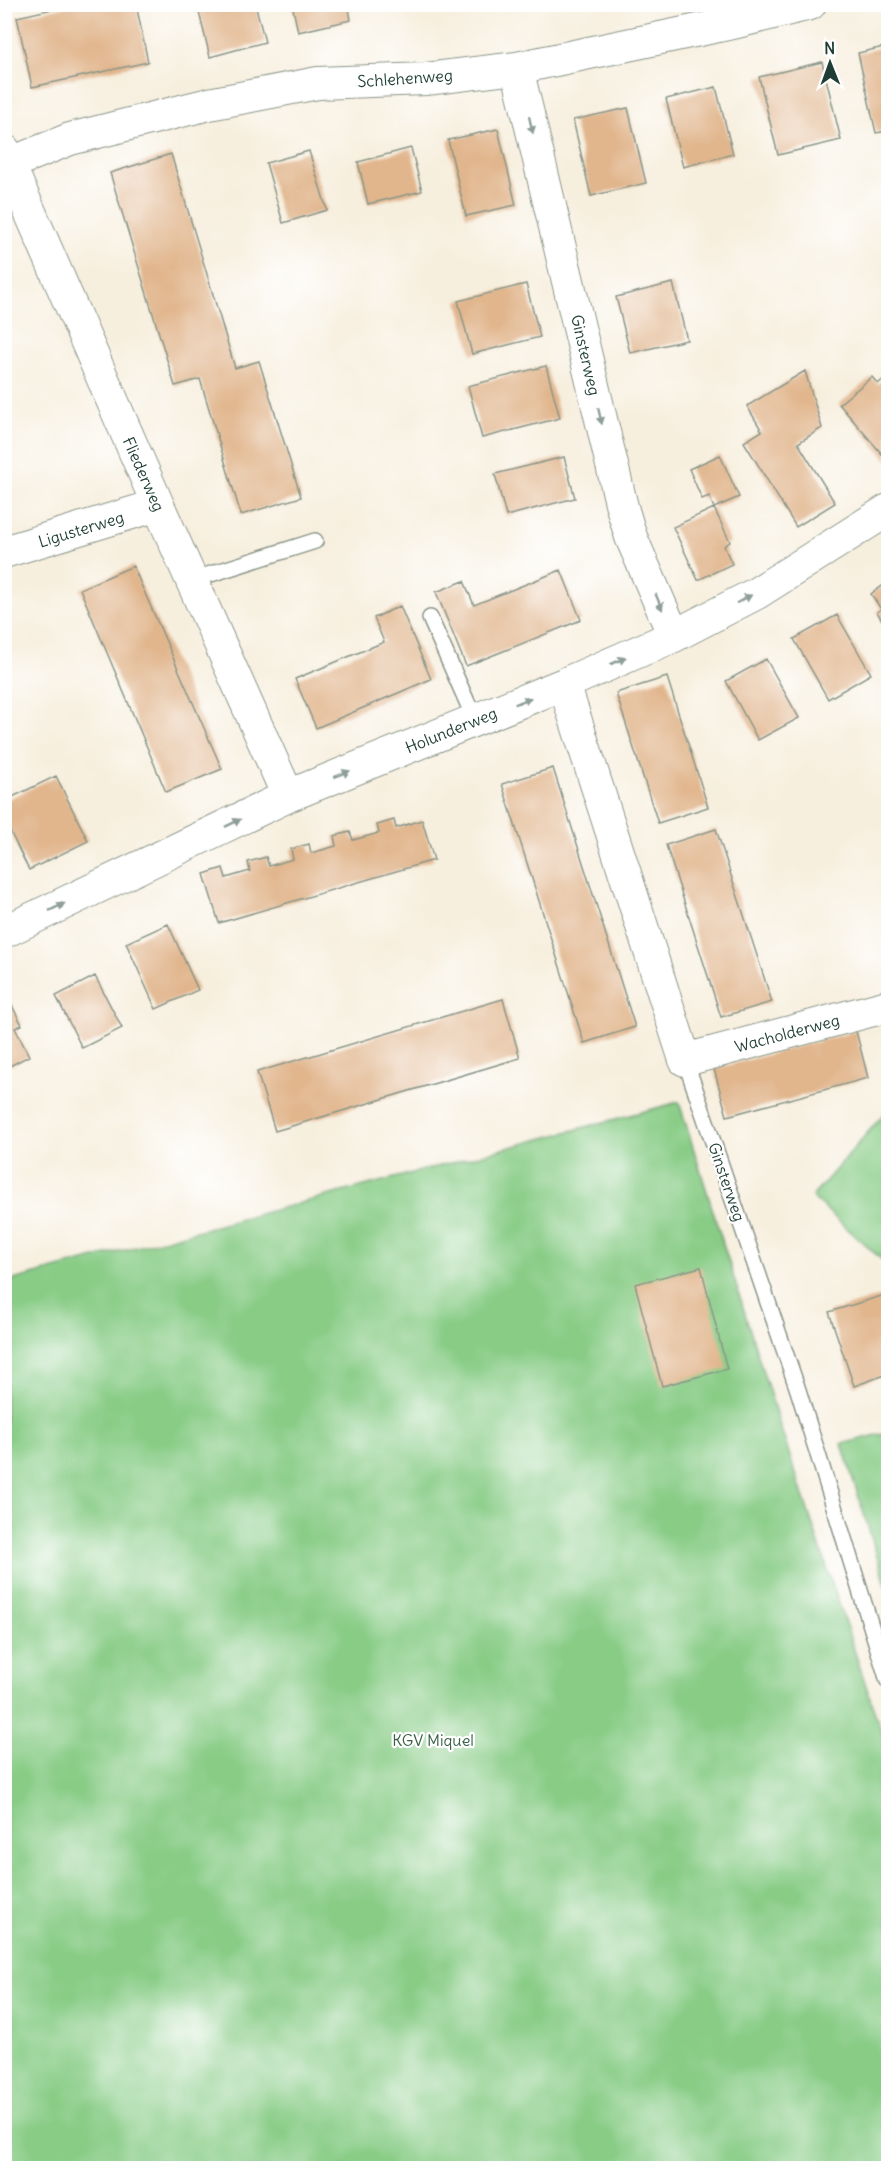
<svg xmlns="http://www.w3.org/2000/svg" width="893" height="2173" font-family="Delius,sans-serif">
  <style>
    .green { fill: #88cc86; stroke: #54845d; stroke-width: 1.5 }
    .building { fill: #e1b68d }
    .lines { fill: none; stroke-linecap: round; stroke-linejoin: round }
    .lane-casing { stroke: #8b9689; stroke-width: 18 }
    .street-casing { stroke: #8b9689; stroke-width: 34 }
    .lane { stroke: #fff; stroke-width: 15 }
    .street { stroke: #fff; stroke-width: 32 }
    .oneway { fill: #8f9e9a }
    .labels { text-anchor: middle; stroke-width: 4.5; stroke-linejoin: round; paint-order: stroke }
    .street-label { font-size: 16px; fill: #1f3d34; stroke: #fff }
    .park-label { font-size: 16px; fill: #396148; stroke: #fff }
  </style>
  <rect width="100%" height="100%" fill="#fff"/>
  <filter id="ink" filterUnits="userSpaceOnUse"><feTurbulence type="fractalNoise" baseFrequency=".0167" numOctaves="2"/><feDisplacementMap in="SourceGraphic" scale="12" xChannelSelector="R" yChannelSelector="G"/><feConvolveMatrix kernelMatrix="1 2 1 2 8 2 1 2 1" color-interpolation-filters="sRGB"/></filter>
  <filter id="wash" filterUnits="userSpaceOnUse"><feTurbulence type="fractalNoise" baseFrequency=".008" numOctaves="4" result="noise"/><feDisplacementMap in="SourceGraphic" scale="24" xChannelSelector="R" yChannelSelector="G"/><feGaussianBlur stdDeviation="1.35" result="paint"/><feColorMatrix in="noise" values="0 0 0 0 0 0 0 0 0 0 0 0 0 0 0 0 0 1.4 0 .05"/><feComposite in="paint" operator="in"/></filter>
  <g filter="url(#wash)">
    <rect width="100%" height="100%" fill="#f7efde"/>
    <path class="green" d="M 679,1102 L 780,1426 L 888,1752 L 888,2168 L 5,2168 L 5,1282 Z
      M 888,1109 L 888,1265 L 812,1197 Z
      M 888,1432 L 888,1591 L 842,1444 Z"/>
    <g id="blocks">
      <path class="building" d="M 75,4 L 136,4 L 148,62 L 32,87 L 17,17 Z
        M 197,4 L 255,4 L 265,42 L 210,57 Z
        M 292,4 L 348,4 L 351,20 L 298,32 Z
        M 888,46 L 888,131 L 876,133 L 858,53 Z
        M 822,62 L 841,140 L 778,155 L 759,77 Z
        M 716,87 L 733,154 L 683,167 L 666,99 Z
        M 628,108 L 646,183 L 591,196 L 573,120 Z
        M 498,129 L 516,205 L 466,216 L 448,140 Z
        M 411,148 L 422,191 L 368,204 L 358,162 Z
        M 309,151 L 327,210 L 283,223 L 266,163 Z
        M 171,154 L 235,368 L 259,361 L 301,497 L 241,515 L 200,379 L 175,386 L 110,173 Z
        M 673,283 L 687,340 L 630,353 L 616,297 Z
        M 526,284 L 540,337 L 472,354 L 458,301 Z
        M 546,366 L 560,418 L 482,438 L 468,386 Z
        M 805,371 L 822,428 L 798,443 L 835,503 L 796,527 L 744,442 L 762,431 L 747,406 Z
        M 888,375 L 888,461 L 839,404 L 872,377 L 878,384 Z
        M 720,455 L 739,497 L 714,508 L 709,496 L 702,499 L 689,469 Z
        M 564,457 L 575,498 L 506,516 L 495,474 Z
        M 714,508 L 730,542 L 724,546 L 732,564 L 698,580 L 673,527 Z
        M 133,566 L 222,769 L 166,792 L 80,589 Z
        M 561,570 L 581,620 L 466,666 L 436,592 L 464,581 L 474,605 Z
        M 888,582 L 888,630 L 877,612 L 881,609 L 871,594 Z
        M 400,606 L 431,679 L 316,728 L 295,679 L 384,642 L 374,618 Z
        M 837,615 L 871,674 L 828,699 L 794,639 Z
        M 766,659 L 799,718 L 758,740 L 726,681 Z
        M 667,677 L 708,807 L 658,823 L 616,693 Z
        M 553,768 L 635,1027 L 584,1043 L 502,784 Z
        M 56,776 L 88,841 L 29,870 L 4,819 L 4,801 Z
        M 394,820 L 396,828 L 422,820 L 434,860 L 219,923 L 204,874 L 223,868 L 226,878 L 250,871 L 248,862 L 266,857 L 269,866 L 293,859 L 291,849 L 309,844 L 311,853 L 336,846 L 334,836 L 350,832 L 353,840 L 379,833 L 377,825 Z
        M 716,829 L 772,1002 L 721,1017 L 666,845 Z
        M 168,924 L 198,990 L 156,1009 L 126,943 Z
        M 95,976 L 122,1028 L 82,1048 L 56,996 Z
        M 4,990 L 22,1025 L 15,1028 L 29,1056 L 4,1069 Z
        M 503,999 L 520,1058 L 275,1131 L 257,1072 Z
        M 856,1031 L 868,1078 L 727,1116 L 714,1069 Z
        M 701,1267 L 727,1369 L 662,1386 L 635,1284 Z
        M 888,1294 L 888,1374 L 854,1386 L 829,1312 Z"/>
    </g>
  </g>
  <g filter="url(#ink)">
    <use href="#blocks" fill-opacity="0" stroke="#8b9689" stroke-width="1.5"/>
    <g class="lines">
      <defs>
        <path id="lane" d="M 192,580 L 315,541
          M 430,618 L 475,720
          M 685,1060 L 798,1390 L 888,1681"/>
        <path id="street" d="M 517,68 L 622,507 L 631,537 L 674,636
          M 4,150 L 9,164 L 158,505 L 288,796
          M 4,166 L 70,139 L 209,104 L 318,83 L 426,79 L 517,68 L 737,22 L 810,4
          M 4,552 L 158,505
          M 564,684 L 685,1060 L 888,1006
          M 4,932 L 288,796 L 564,684 L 674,636 L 757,593 L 888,510"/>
      </defs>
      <use href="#lane" class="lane-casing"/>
      <use href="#street" class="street-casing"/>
      <use href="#lane" class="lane"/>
      <use href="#street" class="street"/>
    </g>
    <defs><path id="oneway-solid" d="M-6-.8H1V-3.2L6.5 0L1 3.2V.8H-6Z" transform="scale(1.5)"/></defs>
    <g class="oneway">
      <use href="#oneway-solid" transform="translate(531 125) rotate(77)"/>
      <use href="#oneway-solid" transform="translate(600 416) rotate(77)"/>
      <use href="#oneway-solid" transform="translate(744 599) rotate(-28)"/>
      <use href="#oneway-solid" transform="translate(659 602) rotate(67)"/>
      <use href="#oneway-solid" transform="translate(618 661) rotate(-24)"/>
      <use href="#oneway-solid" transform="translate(523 701) rotate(-22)"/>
      <use href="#oneway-solid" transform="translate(342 774) rotate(-22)"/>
      <use href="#oneway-solid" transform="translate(233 823) rotate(-26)"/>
      <use href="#oneway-solid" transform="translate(57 907) rotate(-26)"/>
    </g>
  </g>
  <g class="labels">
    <g class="street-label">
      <text transform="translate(405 78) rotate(-4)" y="6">Schlehenweg</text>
      <text transform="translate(586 355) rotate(77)" y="6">Ginsterweg</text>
      <text transform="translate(144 474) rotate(66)" y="6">Fliederweg</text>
      <text transform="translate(81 529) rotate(-17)" y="6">Ligusterweg</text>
      <text transform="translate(451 730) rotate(-22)" y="6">Holunderweg</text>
      <text transform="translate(787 1033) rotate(-15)" y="6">Wacholderweg</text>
      <text transform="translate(727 1182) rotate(71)" y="6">Ginsterweg</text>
    </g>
    <g class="park-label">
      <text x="433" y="1746">KGV Miquel</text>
    </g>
  </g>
  <rect width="893" height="2173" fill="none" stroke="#fff" stroke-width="24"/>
  <g transform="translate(830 63) rotate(359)" stroke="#ffffff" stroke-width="4.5" paint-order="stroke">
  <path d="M0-4.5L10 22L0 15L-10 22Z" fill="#1f3d34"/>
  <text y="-9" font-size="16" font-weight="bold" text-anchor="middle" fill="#1f3d34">N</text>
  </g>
</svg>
